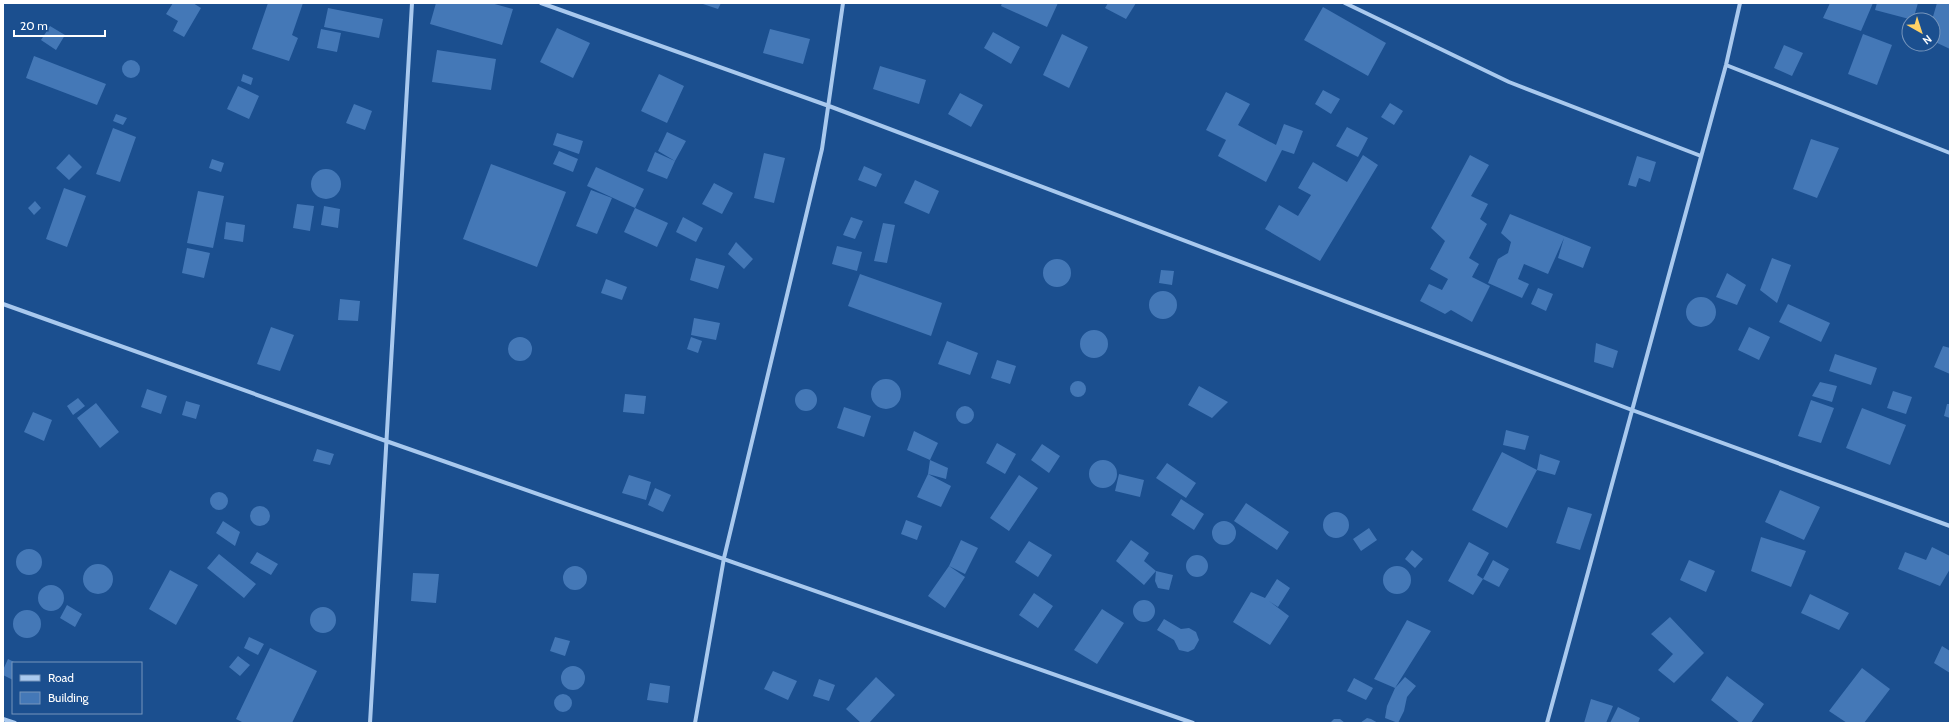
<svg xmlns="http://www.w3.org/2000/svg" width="1953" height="726" font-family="Cabin,sans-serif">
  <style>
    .building { fill: #4478b7 }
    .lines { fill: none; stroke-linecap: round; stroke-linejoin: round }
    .street { stroke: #a9c9ee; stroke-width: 4 }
  </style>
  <rect width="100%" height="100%" fill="#1b4f8f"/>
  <path class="building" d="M 173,3 L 193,3 L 201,8 L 184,37 L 173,31 L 178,21 L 166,14 Z
    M 268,3 L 303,3 L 292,35 L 298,38 L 289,61 L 252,49 Z
    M 436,3 L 491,3 L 513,9 L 502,45 L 430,24 Z
    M 700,3 L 721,3 L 718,9 Z
    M 1002,3 L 1058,3 L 1047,27 L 1001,6 Z
    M 1108,3 L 1136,3 L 1126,19 L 1105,8 Z
    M 1830,3 L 1873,3 L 1861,31 L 1823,18 Z
    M 1877,3 L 1918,3 L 1913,20 L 1875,10 Z
    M 1937,3 L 1950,3 L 1950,49 L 1933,41 L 1932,20 Z
    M 1323,7 L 1386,43 L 1368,76 L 1304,40 Z
    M 328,8 L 383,19 L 379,38 L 324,27 Z
    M 50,26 L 65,35 L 56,50 L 41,40 Z
    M 557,28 L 590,43 L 573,78 L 540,62 Z
    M 321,29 L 341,33 L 337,52 L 317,48 Z
    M 770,29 L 810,39 L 803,64 L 763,53 Z
    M 993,32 L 1020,47 L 1011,64 L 984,48 Z
    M 1062,34 L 1088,47 L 1069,88 L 1043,75 Z
    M 1863,34 L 1892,45 L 1877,85 L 1848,74 Z
    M 1784,45 L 1803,53 L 1792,76 L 1774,68 Z
    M 437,50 L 496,59 L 491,90 L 432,82 Z
    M 34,56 L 106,84 L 97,105 L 26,78 Z
    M122 69a9 9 0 1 1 18 0a9 9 0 1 1-18 0Z
    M 880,66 L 926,80 L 919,104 L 873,89 Z
    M 243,74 L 253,78 L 251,85 L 241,81 Z
    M 659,74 L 684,86 L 667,123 L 641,111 Z
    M 238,86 L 259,96 L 249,119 L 227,109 Z
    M 1323,90 L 1340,99 L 1331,114 L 1315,104 Z
    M 1226,92 L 1250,104 L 1238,125 L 1276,145 L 1284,124 L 1303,131 L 1294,154 L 1282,150 L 1266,182 L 1218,156 L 1226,140 L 1206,130 Z
    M 960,93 L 983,105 L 971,127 L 948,114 Z
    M 1390,103 L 1403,111 L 1394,125 L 1381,117 Z
    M 354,104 L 372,111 L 365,130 L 346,123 Z
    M 116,114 L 127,118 L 123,125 L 113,121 Z
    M 1347,127 L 1368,138 L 1358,157 L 1336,146 Z
    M 113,128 L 136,137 L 120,182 L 96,174 Z
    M 667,132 L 686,141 L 675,161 L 658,151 Z
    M 557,133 L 583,141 L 579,154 L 553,145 Z
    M 1811,139 L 1839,148 L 1817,198 L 1793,189 Z
    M 559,151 L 578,159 L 573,172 L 553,164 Z
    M 655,152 L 675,161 L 667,179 L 647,171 Z
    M 764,153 L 785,158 L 774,203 L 754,198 Z
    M 69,154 L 82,167 L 69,180 L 56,168 Z
    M 1363,155 L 1378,165 L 1320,261 L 1265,229 L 1279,205 L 1298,216 L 1311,195 L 1298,188 L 1313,162 L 1347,182 Z
    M 1470,155 L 1489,165 L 1471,196 L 1488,204 L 1480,219 L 1487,224 L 1469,258 L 1479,264 L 1472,277 L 1490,286 L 1472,322 L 1451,310 L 1445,314 L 1420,301 L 1429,284 L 1442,290 L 1448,279 L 1430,269 L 1445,241 L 1431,228 Z
    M 1637,156 L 1656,162 L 1650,182 L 1639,178 L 1636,187 L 1628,185 Z
    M 212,159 L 224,163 L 221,172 L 209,168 Z
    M 491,164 L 566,192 L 537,267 L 463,239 Z
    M 864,166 L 882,174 L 876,187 L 858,180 Z
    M 596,167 L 644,189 L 635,208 L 587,186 Z
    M311 184a15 15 0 1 1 30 0a15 15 0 1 1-30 0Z
    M 915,180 L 939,191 L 929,214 L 904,203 Z
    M 714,183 L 733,193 L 722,214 L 702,204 Z
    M 64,188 L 86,196 L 67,247 L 46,239 Z
    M 591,190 L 612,198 L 597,234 L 576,226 Z
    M 198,191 L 224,196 L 213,248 L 187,243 Z
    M 35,201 L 41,208 L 34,215 L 28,208 Z
    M 297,204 L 314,206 L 310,231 L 293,228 Z
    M 324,206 L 340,209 L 338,228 L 321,225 Z
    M 635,208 L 668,223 L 657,247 L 624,232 Z
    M 1510,214 L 1591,247 L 1583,268 L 1558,258 L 1564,238 L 1548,274 L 1524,264 L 1518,279 L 1529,284 L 1522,298 L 1488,283 L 1498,259 L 1508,253 L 1511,242 L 1501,233 Z
    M 683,217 L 703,228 L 696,242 L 676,232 Z
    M 851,217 L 863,221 L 855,239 L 843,235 Z
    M 226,222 L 245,225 L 243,242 L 224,239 Z
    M 883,223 L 895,225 L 887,263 L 874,261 Z
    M 736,242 L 753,259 L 744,269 L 728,254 Z
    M 837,246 L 862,252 L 857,271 L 832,264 Z
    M 187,248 L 210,253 L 204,278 L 182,273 Z
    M 696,258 L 725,266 L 718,289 L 690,280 Z
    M 1772,258 L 1791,265 L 1777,303 L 1760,290 Z
    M1043 273a14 14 0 1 1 28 0a14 14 0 1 1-28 0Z
    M 1161,270 L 1174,271 L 1172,285 L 1159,283 Z
    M 1727,273 L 1746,285 L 1737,305 L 1716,297 Z
    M 860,274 L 942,303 L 931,336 L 848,306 Z
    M 606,279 L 627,287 L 622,300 L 601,293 Z
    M 1538,288 L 1553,294 L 1546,311 L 1531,304 Z
    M1149 305a14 14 0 1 1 28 0a14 14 0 1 1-28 0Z
    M1686 312a15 15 0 1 1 30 0a15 15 0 1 1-30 0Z
    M 340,299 L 360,301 L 358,321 L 338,320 Z
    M 1788,304 L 1830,323 L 1821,342 L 1779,322 Z
    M 694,318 L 720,323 L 716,340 L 691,335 Z
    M 271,327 L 294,335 L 280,371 L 257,364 Z
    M 1749,327 L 1770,337 L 1759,360 L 1738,350 Z
    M1080 344a14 14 0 1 1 28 0a14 14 0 1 1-28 0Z
    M508 349a12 12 0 1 1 24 0a12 12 0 1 1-24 0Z
    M 691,337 L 702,341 L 698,353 L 687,349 Z
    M 947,341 L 978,353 L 970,375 L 938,364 Z
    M 1596,343 L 1618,351 L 1613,368 L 1594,362 Z
    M 1943,346 L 1950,348 L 1950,374 L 1934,367 Z
    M 1835,354 L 1877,368 L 1871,385 L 1829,371 Z
    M 997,360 L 1016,366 L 1010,384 L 991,378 Z
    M871 394a15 15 0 1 1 30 0a15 15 0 1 1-30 0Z
    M1070 389a8 8 0 1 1 16 0a8 8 0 1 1-16 0Z
    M 1820,382 L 1837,386 L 1832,402 L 1812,396 Z
    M 1199,386 L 1228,402 L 1212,418 L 1188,405 Z
    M795 400a11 11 0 1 1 22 0a11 11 0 1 1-22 0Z
    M 147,389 L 167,396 L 161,414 L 141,407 Z
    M 1893,391 L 1912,397 L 1906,414 L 1887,408 Z
    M 625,394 L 646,396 L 644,414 L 623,412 Z
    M 78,398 L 85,406 L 73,415 L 67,406 Z
    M 1811,400 L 1834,408 L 1821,443 L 1798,436 Z
    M 186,401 L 200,405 L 196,419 L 182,415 Z
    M 96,403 L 119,432 L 100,448 L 77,418 Z
    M 1947,404 L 1950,404 L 1950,418 L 1944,416 Z
    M956 415a9 9 0 1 1 18 0a9 9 0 1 1-18 0Z
    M 844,407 L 871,416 L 864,437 L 837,428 Z
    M 1862,408 L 1906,425 L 1890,465 L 1846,448 Z
    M 33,412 L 52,420 L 44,441 L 24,432 Z
    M 1506,430 L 1529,436 L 1525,450 L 1503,445 Z
    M 914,431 L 938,443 L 930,460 L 948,468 L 946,479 L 928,474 L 951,486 L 941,507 L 917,497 L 928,474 L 930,460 L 907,450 Z
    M 997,443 L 1016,454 L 1005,474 L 986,463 Z
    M 1042,444 L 1060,456 L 1049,473 L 1031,460 Z
    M 317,449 L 334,454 L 330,465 L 313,461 Z
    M 1502,452 L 1537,470 L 1507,528 L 1472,510 Z
    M 1540,454 L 1560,461 L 1555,475 L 1537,470 Z
    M1089 474a14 14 0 1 1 28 0a14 14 0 1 1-28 0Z
    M 1167,463 L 1196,483 L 1186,498 L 1156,478 Z
    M 1119,474 L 1144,480 L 1140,497 L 1115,491 Z
    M 629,475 L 651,482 L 646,500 L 622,493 Z
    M 1019,475 L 1038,488 L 1009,531 L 990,518 Z
    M 655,488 L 671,495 L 663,512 L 648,505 Z
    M 1780,490 L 1820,507 L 1804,540 L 1765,522 Z
    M210 501a9 9 0 1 1 18 0a9 9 0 1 1-18 0Z
    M 1181,499 L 1204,514 L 1194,530 L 1171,515 Z
    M 1246,503 L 1289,532 L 1277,550 L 1234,521 Z
    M250 516a10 10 0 1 1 20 0a10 10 0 1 1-20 0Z
    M 1568,507 L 1592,514 L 1580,550 L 1556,543 Z
    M1323 525a13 13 0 1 1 26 0a13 13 0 1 1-26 0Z
    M 906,520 L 922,526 L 917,540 L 901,534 Z
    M 223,521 L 240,532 L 235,546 L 216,533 Z
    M1212 533a12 12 0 1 1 24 0a12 12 0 1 1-24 0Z
    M 1369,528 L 1377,540 L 1361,551 L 1353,539 Z
    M 1761,537 L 1806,551 L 1791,587 L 1751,571 Z
    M 961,540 L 978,548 L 965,574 L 949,566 Z
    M 1131,540 L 1149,553 L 1144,561 L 1156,571 L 1144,585 L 1116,561 Z
    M 1029,541 L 1052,555 L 1038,577 L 1015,562 Z
    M 1469,542 L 1489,553 L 1477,575 L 1483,579 L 1473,595 L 1448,581 Z
    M 1932,547 L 1950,556 L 1950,569 L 1940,586 L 1898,569 L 1905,552 L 1926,560 Z
    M16 562a13 13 0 1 1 26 0a13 13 0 1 1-26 0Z
    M 1412,550 L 1423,559 L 1415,568 L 1405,559 Z
    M 257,552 L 278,564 L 271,575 L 250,563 Z
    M 219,554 L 256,584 L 244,598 L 207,568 Z
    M1186 566a11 11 0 1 1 22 0a11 11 0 1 1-22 0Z
    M 1493,560 L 1509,569 L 1499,587 L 1483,579 Z
    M 1689,560 L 1715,571 L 1706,592 L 1680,580 Z
    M83 579a15 15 0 1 1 30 0a15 15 0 1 1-30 0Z
    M 949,566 L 965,577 L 945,608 L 928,596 Z
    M563 578a12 12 0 1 1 24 0a12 12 0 1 1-24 0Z
    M1383 580a14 14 0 1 1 28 0a14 14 0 1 1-28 0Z
    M 170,570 L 198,585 L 176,625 L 149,609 Z
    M 1156,571 L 1173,575 L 1169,590 L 1158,588 L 1155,581 Z
    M 413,573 L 439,574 L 436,603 L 411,601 Z
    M 1277,579 L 1290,588 L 1278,607 L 1269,601 L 1289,616 L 1270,645 L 1233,622 L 1251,592 L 1265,598 Z
    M38 598a13 13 0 1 1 26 0a13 13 0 1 1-26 0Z
    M 1034,593 L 1053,606 L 1038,628 L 1019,615 Z
    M 1810,594 L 1849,613 L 1839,630 L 1801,613 Z
    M1133 611a11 11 0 1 1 22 0a11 11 0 1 1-22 0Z
    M 67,605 L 82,614 L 75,627 L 60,618 Z
    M310 620a13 13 0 1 1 26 0a13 13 0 1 1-26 0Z
    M 1102,609 L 1124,623 L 1097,664 L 1074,650 Z
    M13 624a14 14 0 1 1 28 0a14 14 0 1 1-28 0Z
    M 1670,617 L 1704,653 L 1674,683 L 1658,670 L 1673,654 L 1651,634 Z
    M 1164,619 L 1181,629 L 1189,628 L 1196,632 L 1199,640 L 1194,649 L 1188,652 L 1179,650 L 1174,640 L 1157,630 Z
    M 1407,620 L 1431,631 L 1395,688 L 1374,679 Z
    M 249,637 L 264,644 L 258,655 L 244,648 Z
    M 555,637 L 570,641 L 565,656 L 550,651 Z
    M 1942,646 L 1950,651 L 1950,673 L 1934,663 Z
    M 270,648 L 317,671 L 292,723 L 244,723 L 236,719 Z
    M 238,656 L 250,665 L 240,676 L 229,667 Z
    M 8,659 L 16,663 L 13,663 L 13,680 L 3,675 L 3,670 Z
    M561 678a12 12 0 1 1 24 0a12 12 0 1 1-24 0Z
    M 1862,668 L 1890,689 L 1864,723 L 1847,723 L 1829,711 Z
    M 773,671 L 797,681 L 788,700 L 764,689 Z
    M 1727,676 L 1764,704 L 1751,723 L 1740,723 L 1711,700 Z
    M 876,677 L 895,695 L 869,723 L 861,723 L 846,709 Z
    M 1405,677 L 1416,686 L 1407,697 L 1404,711 L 1398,723 L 1385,718 L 1387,706 L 1395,688 Z
    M 1354,678 L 1373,688 L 1366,700 L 1347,691 Z
    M 819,679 L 835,685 L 829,701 L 813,696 Z
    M 650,683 L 670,686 L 668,703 L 647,700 Z
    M554 703a9 9 0 1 1 18 0a9 9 0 1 1-18 0Z
    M 1591,699 L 1613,706 L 1606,723 L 1584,723 Z
    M 1618,707 L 1640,718 L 1638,723 L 1610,723 Z
    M 1367,718 L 1371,719 L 1378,723 L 1360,723 Z
    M 1334,719 L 1340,719 L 1345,723 L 1330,723 Z"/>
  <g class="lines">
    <path class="street" d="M 541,3 L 829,106 L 1632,410 L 1950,526
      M 1345,3 L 1509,82 L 1701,156
      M 1726,65 L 1950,153
      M 3,304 L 386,441 L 1193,723
      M 3,719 L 15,723
      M 370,723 L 412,3
      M 695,723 L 724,558 L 822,149 L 843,3
      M 1547,723 L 1726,65 L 1740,3"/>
  </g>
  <rect width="1953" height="726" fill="none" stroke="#ffffff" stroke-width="8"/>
  <rect x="12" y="662" width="130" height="52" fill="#1b4f8f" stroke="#7695bc"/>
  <rect x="20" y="675" width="20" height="6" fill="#a9c9ee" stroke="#7695bc"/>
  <text x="48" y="682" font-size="12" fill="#ffffff">Road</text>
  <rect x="20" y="692" width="20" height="12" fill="#4478b7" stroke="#7695bc"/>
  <text x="48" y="702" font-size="12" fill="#ffffff">Building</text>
  <g transform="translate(1921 32) rotate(141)"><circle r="19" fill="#1b4f8f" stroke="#7695bc"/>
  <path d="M0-3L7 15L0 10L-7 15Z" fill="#ffd166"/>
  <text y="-6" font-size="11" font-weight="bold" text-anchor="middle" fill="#ffffff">N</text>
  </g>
  <path d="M14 30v6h91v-6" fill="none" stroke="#ffffff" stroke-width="2"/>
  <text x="20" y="30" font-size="12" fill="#ffffff" stroke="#1b4f8f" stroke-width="3" paint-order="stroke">20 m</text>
</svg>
